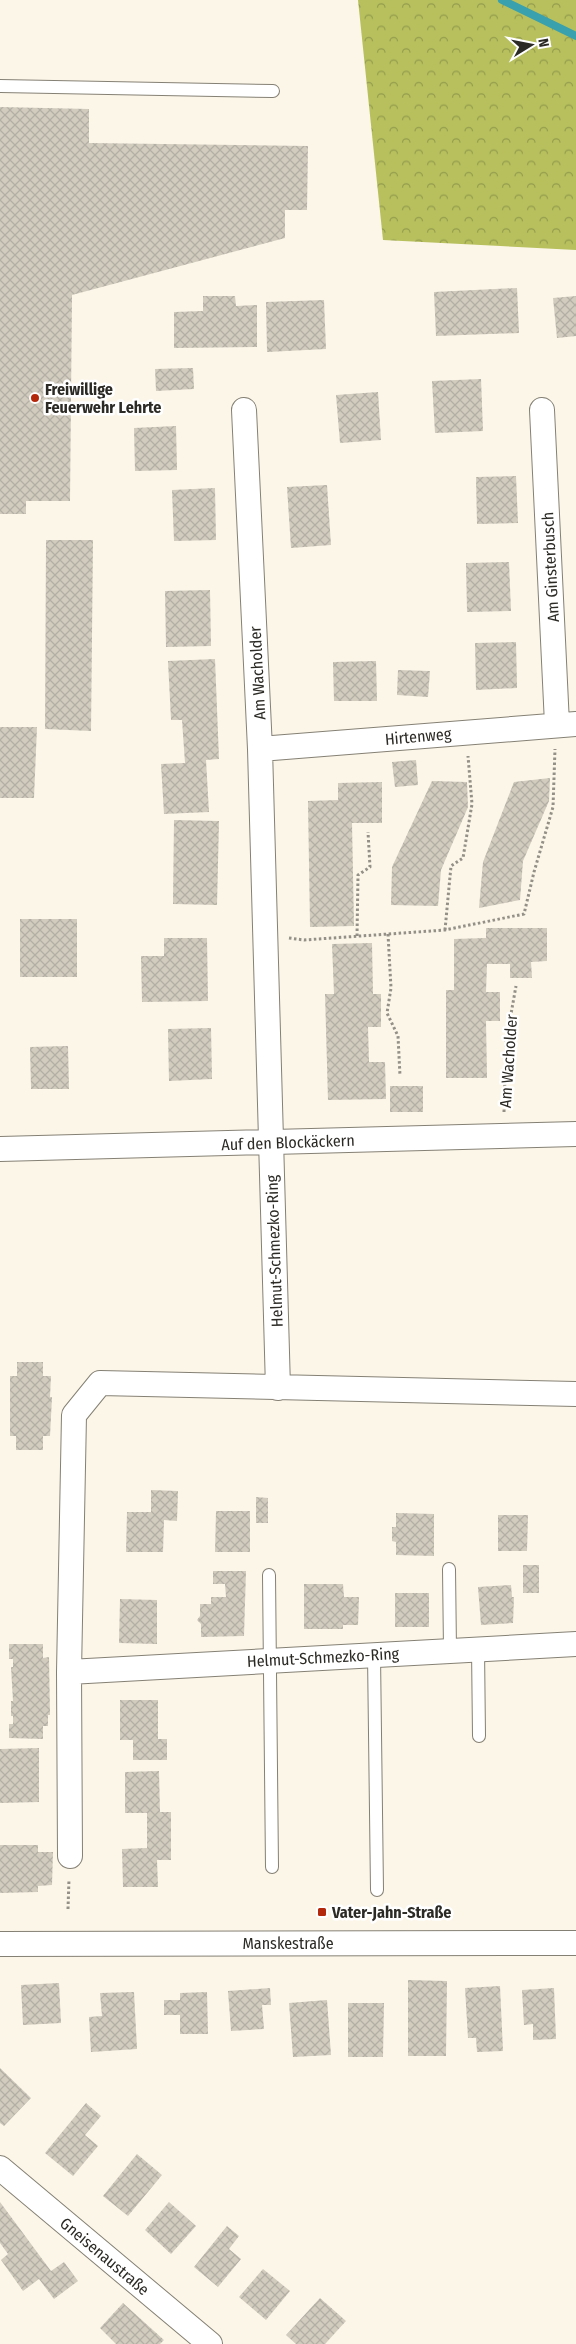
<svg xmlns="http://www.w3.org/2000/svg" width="576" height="2344" font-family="'Fira Sans Condensed',sans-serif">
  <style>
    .forest { fill: url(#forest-crowns) }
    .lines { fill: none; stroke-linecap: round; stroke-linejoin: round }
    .stream { stroke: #39a0ae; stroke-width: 8 }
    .building { fill: url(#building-cross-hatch) }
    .service-casing { stroke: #858074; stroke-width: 14 }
    .minor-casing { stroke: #858074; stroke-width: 26 }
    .path { stroke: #949087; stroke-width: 3; stroke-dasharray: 2.5 2.5; stroke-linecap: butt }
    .service { stroke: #fff; stroke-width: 12 }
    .minor { stroke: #fff; stroke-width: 24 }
    .poi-dot { fill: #b3270b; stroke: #fff; stroke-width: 2 }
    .labels { text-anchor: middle; stroke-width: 5; stroke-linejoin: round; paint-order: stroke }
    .poi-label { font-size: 16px; font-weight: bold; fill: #2c2a25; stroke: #fff; text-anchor: start }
    .street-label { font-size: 16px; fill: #2c2a25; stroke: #fff }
  </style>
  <defs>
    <pattern id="forest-crowns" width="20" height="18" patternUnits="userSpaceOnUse" patternTransform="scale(1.25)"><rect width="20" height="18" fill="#b7c05d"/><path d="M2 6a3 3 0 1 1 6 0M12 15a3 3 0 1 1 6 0" fill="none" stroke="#959c4d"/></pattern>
    <pattern id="building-cross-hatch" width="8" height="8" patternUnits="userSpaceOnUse" patternTransform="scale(1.25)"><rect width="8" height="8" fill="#d2ccbf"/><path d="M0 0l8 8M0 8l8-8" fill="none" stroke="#b4afa4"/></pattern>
  </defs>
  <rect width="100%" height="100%" fill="#fbf6e8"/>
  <path class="forest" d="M 358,0 L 576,0 L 576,250 L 383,240 Z"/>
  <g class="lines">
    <path class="stream" d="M 502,0 L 576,36"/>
  </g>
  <path class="building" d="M 0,107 L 89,109 L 89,143 L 308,146 L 307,210 L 285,210 L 285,238 L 72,295 L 70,501 L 26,501 L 26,514 L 0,514 Z
    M 517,288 L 519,333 L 436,336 L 434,292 Z
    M 203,296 L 235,296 L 236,306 L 257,305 L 257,347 L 174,348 L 174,312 L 203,311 Z
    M 576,296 L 576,336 L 557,338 L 553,298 Z
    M 324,300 L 326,349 L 267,352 L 266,302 Z
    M 193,368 L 194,389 L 156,391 L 155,369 Z
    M 481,379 L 483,431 L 435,433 L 432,381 Z
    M 378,392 L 381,440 L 340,443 L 336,395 Z
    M 176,426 L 177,470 L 135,471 L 134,428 Z
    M 516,476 L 518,523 L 477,524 L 476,477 Z
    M 327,485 L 331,545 L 291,548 L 287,487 Z
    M 215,488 L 216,540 L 174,541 L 172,490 Z
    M 46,540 L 93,540 L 91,731 L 45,729 Z
    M 509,562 L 511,611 L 467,612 L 466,563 Z
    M 210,590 L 211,646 L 166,647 L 165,591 Z
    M 516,642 L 517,688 L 476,690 L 475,643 Z
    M 215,659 L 219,759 L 206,760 L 209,812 L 164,814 L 161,764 L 185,763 L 182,720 L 171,720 L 168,661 Z
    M 376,661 L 377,701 L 334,701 L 333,662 Z
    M 398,670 L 430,671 L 428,697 L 397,695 Z
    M 0,727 L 37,727 L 34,798 L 0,798 Z
    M 416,760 L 418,785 L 395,787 L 392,762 Z
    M 550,778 L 549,801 L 523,861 L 520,900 L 479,908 L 483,862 L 514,782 Z
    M 432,781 L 467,782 L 468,807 L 441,870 L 438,906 L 391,905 L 392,867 Z
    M 382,782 L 382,823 L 352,823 L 354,926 L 310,927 L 308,801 L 338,800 L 338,783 Z
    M 174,820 L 219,821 L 217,905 L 173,904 Z
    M 20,919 L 77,919 L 77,977 L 20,977 Z
    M 486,928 L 547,928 L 547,961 L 531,962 L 532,978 L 510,978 L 510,964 L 487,964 L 486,992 L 500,992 L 500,1021 L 486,1021 L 487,1078 L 446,1078 L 446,990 L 454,990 L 454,939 L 486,938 Z
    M 164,938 L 207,938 L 208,1001 L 142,1002 L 141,956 L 164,956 Z
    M 372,943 L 373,994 L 381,994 L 381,1027 L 368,1027 L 369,1062 L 385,1062 L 386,1099 L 328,1100 L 325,994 L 334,994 L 332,944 Z
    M 211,1028 L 212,1079 L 169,1081 L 168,1029 Z
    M 68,1046 L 69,1089 L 31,1089 L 30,1047 Z
    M 390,1086 L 423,1086 L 423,1112 L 390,1112 Z
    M 17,1362 L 43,1362 L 43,1376 L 51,1376 L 50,1397 L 52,1397 L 50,1436 L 43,1436 L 43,1450 L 16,1450 L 16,1436 L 10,1436 L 10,1376 L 17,1376 Z
    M 151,1490 L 178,1491 L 177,1521 L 164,1520 L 163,1552 L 126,1552 L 127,1512 L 151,1512 Z
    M 256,1497 L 268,1498 L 268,1523 L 256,1523 Z
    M 216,1511 L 250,1511 L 250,1552 L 215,1552 Z
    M 396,1513 L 434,1514 L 434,1556 L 396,1555 L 396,1542 L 392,1541 L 392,1527 L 396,1527 Z
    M 498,1515 L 528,1515 L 527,1551 L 498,1551 Z
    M 523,1565 L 539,1565 L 539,1593 L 523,1593 Z
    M 213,1571 L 246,1571 L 244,1636 L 201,1637 L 201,1624 L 197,1620 L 200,1616 L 200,1604 L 211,1604 L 211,1597 L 226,1597 L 225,1584 L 213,1584 Z
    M 304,1584 L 343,1584 L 344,1597 L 359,1597 L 358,1625 L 343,1625 L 343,1629 L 304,1629 Z
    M 511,1585 L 512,1597 L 514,1597 L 513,1623 L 481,1625 L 478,1587 Z
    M 395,1593 L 429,1593 L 429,1627 L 395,1627 Z
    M 120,1599 L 157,1600 L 157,1644 L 119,1643 Z
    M 9,1644 L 43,1644 L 43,1658 L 49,1657 L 50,1715 L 48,1715 L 48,1726 L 43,1726 L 43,1739 L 9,1738 L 9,1724 L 13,1724 L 13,1716 L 11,1716 L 11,1701 L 13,1701 L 11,1667 L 13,1667 L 13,1659 L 9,1659 Z
    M 120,1700 L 158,1700 L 158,1739 L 167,1739 L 167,1760 L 133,1760 L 133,1740 L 120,1740 Z
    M 39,1748 L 39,1802 L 0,1803 L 0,1749 Z
    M 159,1771 L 160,1812 L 171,1812 L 171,1860 L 157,1860 L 158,1887 L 123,1887 L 122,1849 L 147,1848 L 147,1813 L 125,1813 L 125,1772 Z
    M 0,1845 L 38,1845 L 38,1852 L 53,1852 L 52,1885 L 38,1886 L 38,1892 L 0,1893 Z
    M 408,1980 L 447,1981 L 446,2056 L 408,2056 Z
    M 59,1983 L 61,2023 L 23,2025 L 21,1985 Z
    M 500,1986 L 503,2051 L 477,2052 L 476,2038 L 468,2038 L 465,1988 Z
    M 270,1988 L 271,2005 L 262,2005 L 264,2029 L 231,2031 L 228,1991 Z
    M 554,1988 L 556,2039 L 533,2040 L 533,2024 L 524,2025 L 522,1990 Z
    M 134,1992 L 137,2049 L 91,2052 L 89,2017 L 102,2016 L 100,1993 Z
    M 207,1992 L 208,2034 L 180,2034 L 180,2015 L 164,2015 L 164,2000 L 180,2000 L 180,1993 Z
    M 327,2000 L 331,2055 L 293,2057 L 289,2003 Z
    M 348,2003 L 384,2003 L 383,2057 L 348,2057 Z
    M 0,2068 L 31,2098 L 4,2126 L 0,2123 Z
    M 86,2103 L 101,2116 L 85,2135 L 98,2146 L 73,2176 L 45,2153 Z
    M 137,2154 L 162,2175 L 128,2216 L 103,2196 Z
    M 0,2202 L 51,2271 L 64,2262 L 78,2281 L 54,2299 L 39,2279 L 23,2291 L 1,2260 L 8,2254 L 0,2243 Z
    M 169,2202 L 196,2226 L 171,2254 L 145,2230 Z
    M 227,2226 L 239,2236 L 229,2249 L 241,2259 L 218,2287 L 194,2267 Z
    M 263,2269 L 290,2291 L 266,2320 L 239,2297 Z
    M 320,2298 L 346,2321 L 325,2344 L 296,2344 L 286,2335 Z
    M 123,2303 L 164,2340 L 160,2344 L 116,2344 L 100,2328 Z"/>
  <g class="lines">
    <defs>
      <path id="service" d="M 0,86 L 273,91
        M 449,1569 L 450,1650
        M 269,1575 L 272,1867
        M 478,1648 L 479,1736
        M 374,1655 L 377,1890"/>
      <path id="minor" d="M 244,410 L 260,749 L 278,1388
        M 542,410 L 557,724
        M 260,749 L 576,724
        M 0,1149 L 576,1134
        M 69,1672 L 576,1644
        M 70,1856 L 69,1672 L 74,1415 L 100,1383 L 576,1394
        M 0,1944 L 576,1943
        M 0,2168 L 210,2344"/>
    </defs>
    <use href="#service" class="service-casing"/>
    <use href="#minor" class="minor-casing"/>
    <path class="path" d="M 445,930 L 451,866 L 463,858 L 472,804 L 468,756
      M 388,934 L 391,988 L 387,1013 L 398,1036 L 400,1076
      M 357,936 L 358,875 L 370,867 L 368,832
      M 289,938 L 304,940 L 445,930 L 524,914 L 534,872 L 553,807 L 555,749
      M 504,1112 L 506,1042 L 516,986
      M 68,1909 L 69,1879"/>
    <use href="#service" class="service"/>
    <use href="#minor" class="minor"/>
  </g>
  <g class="poi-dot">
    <circle cx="35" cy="398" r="5"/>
    <rect x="317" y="1907" width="10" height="10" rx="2.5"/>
  </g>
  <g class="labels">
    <g class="poi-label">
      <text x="45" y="395">Freiwillige<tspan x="45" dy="18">Feuerwehr Lehrte</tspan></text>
      <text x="332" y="1918">Vater-Jahn-Straße</text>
    </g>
    <g class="street-label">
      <text transform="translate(550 567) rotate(-93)" y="6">Am Ginsterbusch</text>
      <text transform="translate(257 673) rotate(-93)" y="6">Am Wacholder</text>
      <text transform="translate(418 736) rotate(-5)" y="6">Hirtenweg</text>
      <text transform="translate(508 1061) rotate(-86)" y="6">Am Wacholder</text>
      <text transform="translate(288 1142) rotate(-2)" y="6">Auf den Blockäckern</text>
      <text transform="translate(274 1251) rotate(-92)" y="6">Helmut-Schmezko-Ring</text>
      <text transform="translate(323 1657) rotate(-3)" y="6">Helmut-Schmezko-Ring</text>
      <text x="288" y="1949">Manskestraße</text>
      <text transform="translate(105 2256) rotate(40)" y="6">Gneisenaustraße</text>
    </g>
  </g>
  <g transform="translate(531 45) rotate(80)" stroke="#ffffff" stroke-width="4" paint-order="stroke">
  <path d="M0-4L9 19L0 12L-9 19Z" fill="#2c2a25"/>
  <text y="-8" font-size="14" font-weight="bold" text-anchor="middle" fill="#2c2a25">N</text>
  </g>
</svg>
